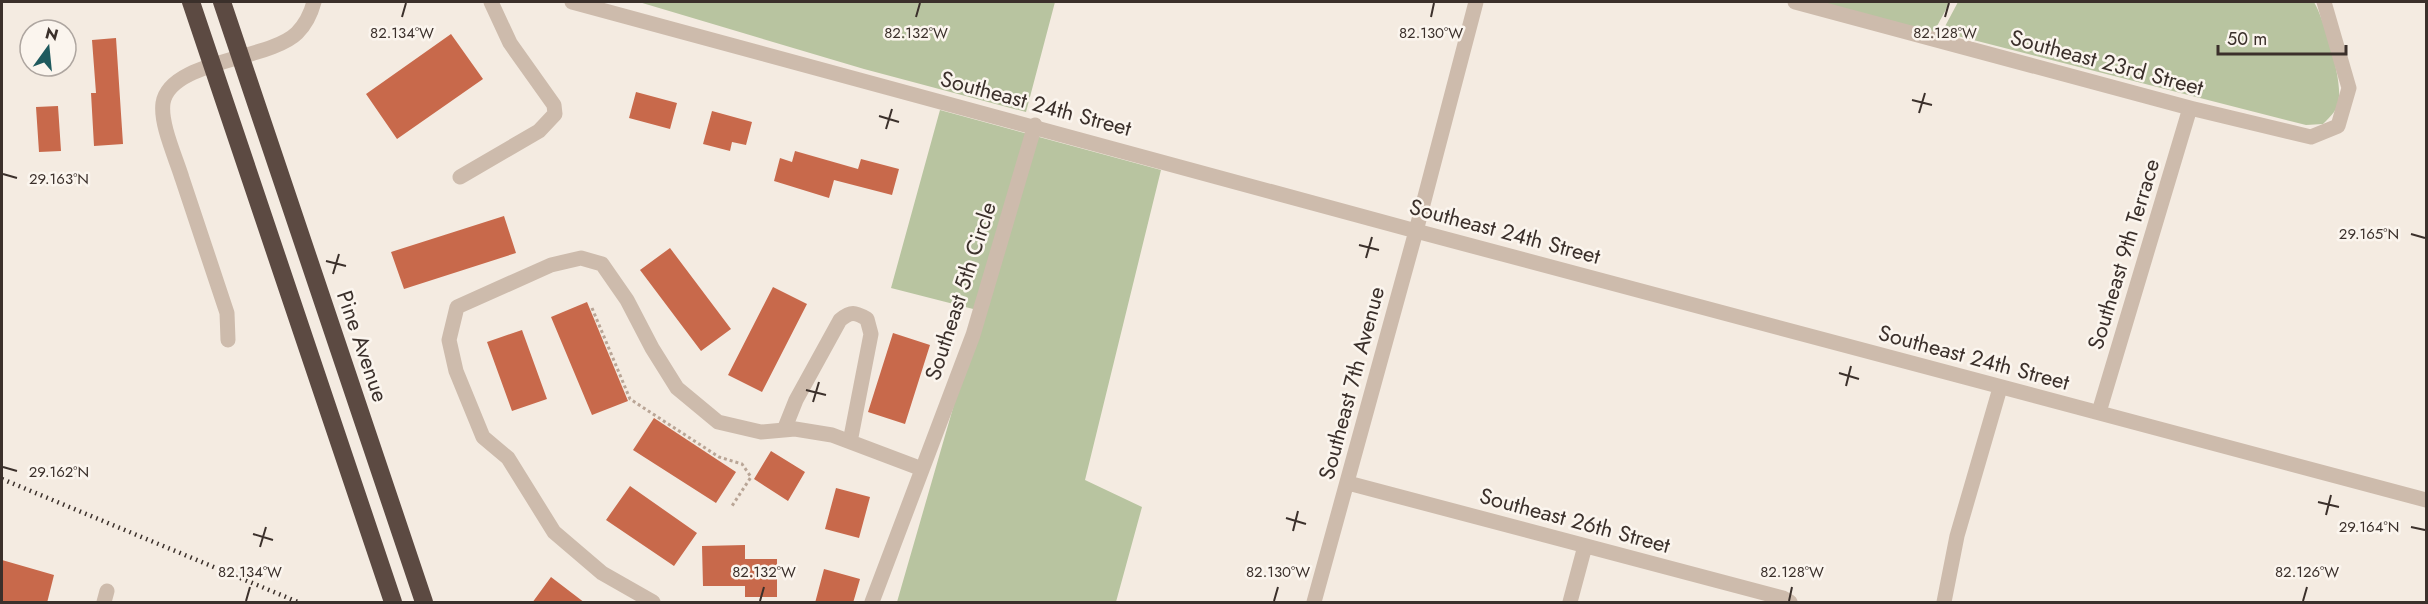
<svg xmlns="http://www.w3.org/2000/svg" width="2428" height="604" font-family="Jost,sans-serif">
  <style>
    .green { fill: #b8c4a0 }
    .building { fill: #c8694b }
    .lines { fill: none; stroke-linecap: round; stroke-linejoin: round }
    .path { stroke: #b9a596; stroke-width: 3; stroke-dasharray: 3 3; stroke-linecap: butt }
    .minor { stroke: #cdbbac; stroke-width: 15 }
    .highway { stroke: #5c4a42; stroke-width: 18 }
    .rail { stroke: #3b302b; stroke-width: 4.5; stroke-dasharray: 1.5 4.5; stroke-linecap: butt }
    .ticks { fill: none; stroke: #3b302b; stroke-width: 2 }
    .labels { text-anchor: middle; stroke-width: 5; stroke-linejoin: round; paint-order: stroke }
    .street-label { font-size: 22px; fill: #3b302b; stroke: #fbf5ee }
    .ticks-label { font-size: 15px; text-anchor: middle; fill: #3b302b; stroke: #fbf5ee; stroke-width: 5; stroke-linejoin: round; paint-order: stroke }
  </style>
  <rect width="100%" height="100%" fill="#f4ebe1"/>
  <path class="green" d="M 639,2 L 1055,2 L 1026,112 L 864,69 Z
    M 1799,2 L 1950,2 L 1936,28 L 1940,40 Z
    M 1958,2 L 2314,2 C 2324,19 2341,76 2339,96 C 2339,109 2331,116 2323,124 L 2306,125 L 1942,32 Z
    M 940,110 L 1161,170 L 1085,480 L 1142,507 L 1116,602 L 897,602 L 981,311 L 891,288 Z"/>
  <path class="building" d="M 451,34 L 483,79 L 397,139 L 366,94 Z
    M 116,38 L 123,144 L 94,146 L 91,93 L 96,93 L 92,40 Z
    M 636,92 L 677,103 L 670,129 L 629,118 Z
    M 58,106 L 61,151 L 39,152 L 36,107 Z
    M 712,111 L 752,122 L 746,145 L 732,142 L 730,151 L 703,144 Z
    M 795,151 L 858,169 L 861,159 L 899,169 L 892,195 L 834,180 L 829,198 L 774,181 L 780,158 L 792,162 Z
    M 504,216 L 516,253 L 404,289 L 391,252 Z
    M 670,248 L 731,329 L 701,351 L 640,270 Z
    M 773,287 L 807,304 L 762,392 L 728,375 Z
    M 587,302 L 628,401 L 592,415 L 551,317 Z
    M 522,330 L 547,399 L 512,411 L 487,342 Z
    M 893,333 L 930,345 L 905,424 L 868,412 Z
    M 654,418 L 736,472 L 716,503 L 633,450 Z
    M 771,451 L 805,472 L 788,501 L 754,479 Z
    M 630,486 L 697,533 L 674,566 L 606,520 Z
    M 836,488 L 870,497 L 859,538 L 825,529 Z
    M 745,545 L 745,559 L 777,559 L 777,597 L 745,597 L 745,586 L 703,586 L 702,546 Z
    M 2,560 L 54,575 L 47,603 L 2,603 Z
    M 824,569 L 860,579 L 853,603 L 815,603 Z
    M 551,577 L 585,603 L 532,603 Z"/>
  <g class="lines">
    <path class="path" d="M 592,308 L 630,399 L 719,457 L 742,464 L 751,477 L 732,506"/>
    <path class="minor" d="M 572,2 L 1416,231 L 2426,500
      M 1795,2 L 2190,108 L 2311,137 L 2338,126 L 2349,88 L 2324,2
      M 460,177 L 539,131 L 555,114 L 554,105 L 510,43 L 491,2
      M 228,340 L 227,313 C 212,268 197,223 182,178 C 176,158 160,124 163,103 C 170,60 270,60 297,33 C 306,24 311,13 314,2
      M 2099,412 L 2190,108
      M 784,430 L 796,400 L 840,320 C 851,311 855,312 867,319 L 871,334 L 850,442
      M 1348,483 L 1783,598 L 1790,602
      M 104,602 L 107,591
      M 653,602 L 602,573 L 554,532 L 508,458 L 483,437 L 456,371 L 449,340 L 457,307 L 551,265 L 581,258 L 602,264 L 627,300 L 652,348 L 677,388 L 718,422 L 761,432 L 795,429 L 832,435 L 922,469
      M 872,602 L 973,335 L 1035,125
      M 1314,602 L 1416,231 L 1476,2
      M 1570,602 L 1585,546
      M 1944,602 L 1957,536 L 2000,388"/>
    <path class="highway" d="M 191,2 L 393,602
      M 222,2 L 424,602"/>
    <path class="rail" d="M 2,479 L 298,602"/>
  </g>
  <path class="ticks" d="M 402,17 L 406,3M 916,17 L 920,3M 1431,17 L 1434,3M 1945,17 L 1949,3M 1912,100 L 1932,105M 1919,113 L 1925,93M 879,116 L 899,122M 886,129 L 892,109M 3,174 L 17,178M 2411,234 L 2425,238M 1359,245 L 1379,250M 1366,258 L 1372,237M 326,261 L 346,266M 333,274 L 339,254M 1839,373 L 1859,379M 1846,386 L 1851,366M 806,390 L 826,395M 813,402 L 819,382M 3,467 L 17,471M 2318,502 L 2339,507M 2326,515 L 2331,495M 1286,518 L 1306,524M 2411,527 L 2425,530M 1293,531 L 1298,511M 253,534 L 273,540M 260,547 L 266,527M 246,601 L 250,587M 760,601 L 764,587M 1274,601 L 1278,587M 1789,601 L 1792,587M 2303,601 L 2307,587"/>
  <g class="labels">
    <g class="street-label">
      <text transform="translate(2107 62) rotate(15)" y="8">Southeast 23rd Street</text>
      <text transform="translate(1036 103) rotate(15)" y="8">Southeast 24th Street</text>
      <text transform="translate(1505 231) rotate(15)" y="8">Southeast 24th Street</text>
      <text transform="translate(2123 254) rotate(-73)" y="8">Southeast 9th Terrace</text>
      <text transform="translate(960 291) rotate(-72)" y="8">Southeast 5th Circle</text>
      <text transform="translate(363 346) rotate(71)" y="8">Pine Avenue</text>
      <text transform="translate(1974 357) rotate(15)" y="8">Southeast 24th Street</text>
      <text transform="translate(1351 383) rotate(-75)" y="8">Southeast 7th Avenue</text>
      <text transform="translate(1575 520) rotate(15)" y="8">Southeast 26th Street</text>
    </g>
  </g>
  <g class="ticks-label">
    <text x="402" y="38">82.134°W</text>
    <text x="916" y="38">82.132°W</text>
    <text x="1431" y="38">82.130°W</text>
    <text x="1945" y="38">82.128°W</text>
    <text x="59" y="184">29.163°N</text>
    <text x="2369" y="239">29.165°N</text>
    <text x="59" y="477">29.162°N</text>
    <text x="2369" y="532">29.164°N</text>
    <text x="250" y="577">82.134°W</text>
    <text x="764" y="577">82.132°W</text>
    <text x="1278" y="577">82.130°W</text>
    <text x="1792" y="577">82.128°W</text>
    <text x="2307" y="577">82.126°W</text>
  </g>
  <rect width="2428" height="604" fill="none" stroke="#3b302b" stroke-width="6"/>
  <g transform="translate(48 48) rotate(15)"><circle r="28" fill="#fbf5ee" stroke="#aea6a0" stroke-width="1.5"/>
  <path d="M0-4.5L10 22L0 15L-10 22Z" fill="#1f5a5e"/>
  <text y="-9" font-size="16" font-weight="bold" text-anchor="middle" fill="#3b302b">N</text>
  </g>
  <path d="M2218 45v9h128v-9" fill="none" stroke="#3b302b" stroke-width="3"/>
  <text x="2227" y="45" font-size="18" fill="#3b302b" stroke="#fbf5ee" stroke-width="4.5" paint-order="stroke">50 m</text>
</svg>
